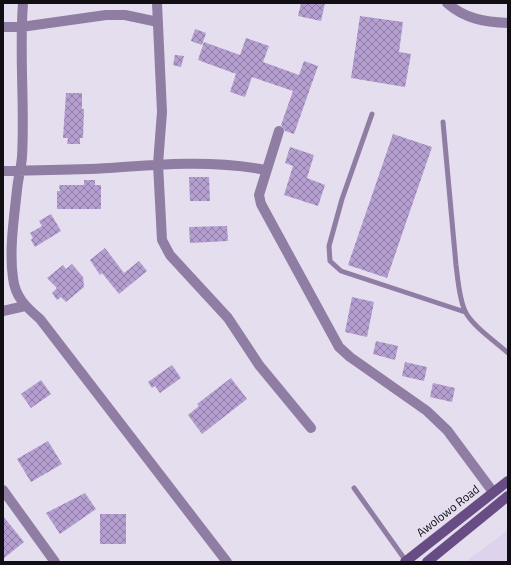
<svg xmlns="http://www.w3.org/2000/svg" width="511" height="565" font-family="'Titillium Web',sans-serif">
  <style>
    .built { fill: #ded3ec }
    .building { fill: url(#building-cross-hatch) }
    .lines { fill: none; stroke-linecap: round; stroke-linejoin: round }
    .lane { stroke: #8f7da4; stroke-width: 5 }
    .street { stroke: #8f7da4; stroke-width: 10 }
    .secondary { stroke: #674d84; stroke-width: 10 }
    .labels { text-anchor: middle; stroke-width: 3; stroke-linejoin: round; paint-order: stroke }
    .street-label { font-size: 12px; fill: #110e14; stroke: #e5deef }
  </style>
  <defs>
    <pattern id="building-cross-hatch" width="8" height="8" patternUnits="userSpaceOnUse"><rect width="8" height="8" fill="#b49dcf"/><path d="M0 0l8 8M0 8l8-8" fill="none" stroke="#917ea7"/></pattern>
  </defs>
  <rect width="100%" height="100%" fill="#e5deef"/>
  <path class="built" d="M 508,530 L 508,562 L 465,562 Z"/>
  <path class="building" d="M 301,3 L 325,3 L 321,21 L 298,16 Z
    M 360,16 L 403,22 L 399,52 L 411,54 L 405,87 L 351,78 Z
    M 195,29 L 206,33 L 202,45 L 191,41 Z
    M 246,38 L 269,46 L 263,62 L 299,75 L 304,61 L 318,66 L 294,134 L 285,131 L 281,125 L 293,91 L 252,77 L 245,97 L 230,92 L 236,74 L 198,60 L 204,42 L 240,55 Z
    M 175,55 L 184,56 L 181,67 L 173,65 Z
    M 66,93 L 82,93 L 82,109 L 84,109 L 83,138 L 80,138 L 80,144 L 67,144 L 68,138 L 63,138 Z
    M 393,134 L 432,147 L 387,278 L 348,265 Z
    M 290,147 L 314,155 L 307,178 L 325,185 L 318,206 L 284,195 L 293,166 L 285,163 Z
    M 189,177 L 209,177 L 210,201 L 190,201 Z
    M 84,180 L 95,180 L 95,185 L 101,185 L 101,209 L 57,209 L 57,191 L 60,191 L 59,185 L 84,185 Z
    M 51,214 L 61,231 L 35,247 L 31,240 L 33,238 L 30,233 L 42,226 L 39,221 Z
    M 227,226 L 228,241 L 190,243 L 189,227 Z
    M 105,248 L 124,273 L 139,261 L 147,271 L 119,294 L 102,273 L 100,275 L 90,260 Z
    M 72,264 L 83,277 L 84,287 L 66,302 L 61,297 L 57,300 L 52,293 L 57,288 L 47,278 L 63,265 L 66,269 Z
    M 352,297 L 374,302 L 367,337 L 345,332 Z
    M 376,341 L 398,346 L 395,360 L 373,354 Z
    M 405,362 L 427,367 L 424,381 L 402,376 Z
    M 172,365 L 181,378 L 160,393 L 155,386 L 152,388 L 148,382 Z
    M 231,378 L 247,399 L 202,434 L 188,415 L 199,406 L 197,404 Z
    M 41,380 L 51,394 L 31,408 L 21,394 Z
    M 433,383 L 455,388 L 452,402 L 430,397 Z
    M 48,441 L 62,464 L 31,482 L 17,459 Z
    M 85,493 L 96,509 L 60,534 L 46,513 Z
    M 100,514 L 126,514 L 126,544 L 100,544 Z
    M 3,516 L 24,542 L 3,559 Z"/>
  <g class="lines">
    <path class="lane" d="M 372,114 L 342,199 L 329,246 L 330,261 L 341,271 L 465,312
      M 443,122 L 456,265 C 458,280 459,298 465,311 C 472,326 496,342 508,353
      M 354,488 L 406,561"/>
    <path class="street" d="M 23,3 C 19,54 25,106 22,157 C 21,168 18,179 17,190 C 14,218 9,250 13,278 C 15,297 26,307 40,319 L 227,562
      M 157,3 L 162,112 L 158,164 L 162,240 L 170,255 L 228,318 L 259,365 L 311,428
      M 447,3 C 465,19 485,22 508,23
      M 3,27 L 21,27 L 106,15 L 125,15 L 158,22
      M 279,131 L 259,195 L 261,204 L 339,347 L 350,357 L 427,411 L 447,430 L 493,492
      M 3,171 C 39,170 75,170 110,168 C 162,164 214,160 266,170
      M 3,311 L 25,306
      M 3,490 L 55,562"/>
    <path class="secondary" d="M 405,562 L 508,481
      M 427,562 L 508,496"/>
  </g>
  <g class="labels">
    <g class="street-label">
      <text transform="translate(448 511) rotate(-38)" y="4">Awolowo Road</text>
    </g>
  </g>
  <rect width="511" height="565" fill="none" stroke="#110e14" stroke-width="8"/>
</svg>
